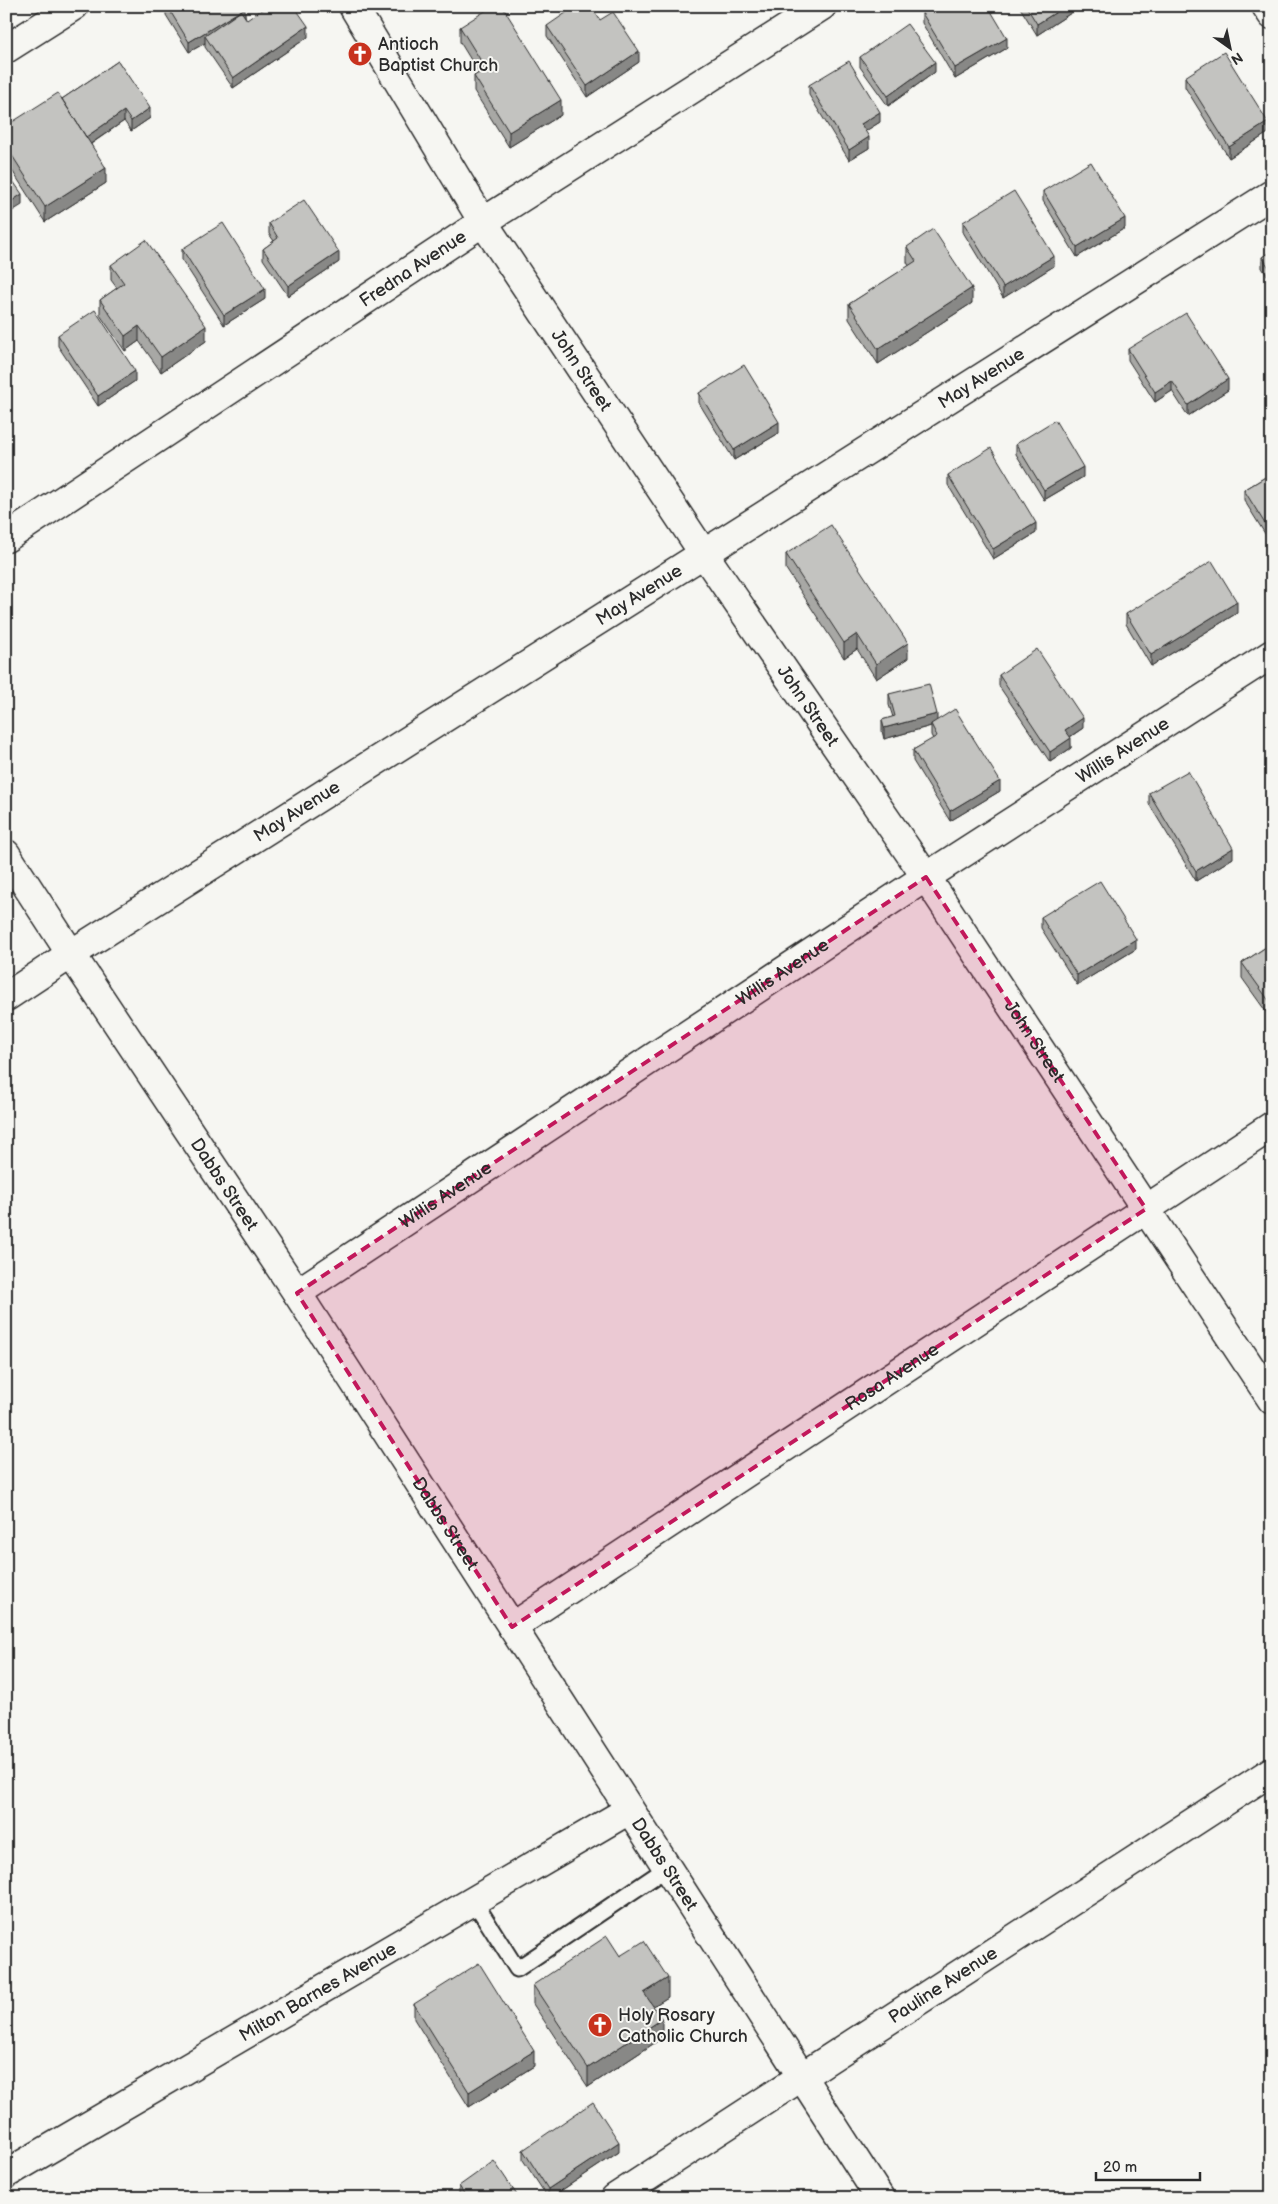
<svg xmlns="http://www.w3.org/2000/svg" width="1278" height="2204" font-family="'Balsamiq Sans',sans-serif">
  <style>
    .lines { fill: none; stroke-linecap: round; stroke-linejoin: round }
    .lane-casing { stroke: #2b2b2b; stroke-width: 19 }
    .street-casing { stroke: #2b2b2b; stroke-width: 31 }
    .lane { stroke: #f6f6f2; stroke-width: 15 }
    .street { stroke: #f6f6f2; stroke-width: 28 }
    .wall { fill: #a8a8a5; stroke: #2b2b2b }
    .shaded-wall { fill: #888886; stroke: #2b2b2b }
    .building { fill: #c3c3c0; stroke: #2b2b2b }
    .marked { fill: #c2185b; fill-opacity: 0.2; stroke: #c2185b; stroke-width: 4; stroke-dasharray: 10 6; stroke-linejoin: round }
    .labels { text-anchor: middle; stroke-width: 4; stroke-linejoin: round; paint-order: stroke }
    .poi-label { font-size: 18px; fill: #2b2b2b; stroke: #f6f6f2; text-anchor: start }
    .street-label { font-size: 18px; fill: #2b2b2b; stroke: #f6f6f2 }
  </style>
  <rect width="100%" height="100%" fill="#f6f6f2"/>
  <filter id="ink" filterUnits="userSpaceOnUse"><feTurbulence type="fractalNoise" baseFrequency=".02" numOctaves="2"/><feDisplacementMap in="SourceGraphic" scale="10" xChannelSelector="R" yChannelSelector="G"/><feConvolveMatrix kernelMatrix="1 2 1 2 8 2 1 2 1" color-interpolation-filters="sRGB"/></filter>
  <g filter="url(#ink)">
    <g class="lines">
      <defs>
        <path id="lane" d="M 474,1901 L 517,1969 L 667,1868"/>
        <g id="street">
          <path id="s1" d="M 353,6 L 483,222 L 704,554 L 926,877 L 1272,1400"/>
          <path d="M 1266,6 L 1272,15"/>
          <path d="M 6,49 L 74,6"/>
          <path id="s2" d="M 6,538 L 483,222 L 822,6"/>
          <path id="s3" d="M 6,854 L 71,954 L 297,1293 L 880,2198"/>
          <path id="s4" d="M 6,997 L 71,954 L 1272,194"/>
          <path id="s5" d="M 297,1293 L 926,877 L 1272,654"/>
          <path id="s6" d="M 512,1627 L 1272,1126"/>
          <path id="s7" d="M 6,2174 L 629,1810"/>
          <path id="s8" d="M 615,2198 L 1272,1771"/>
        </g>
      </defs>
      <use href="#lane" class="lane-casing"/>
      <use href="#street" class="street-casing"/>
      <use href="#lane" class="lane"/>
      <use href="#street" class="street"/>
    </g>
    <path class="wall" d="M 163,6 L 244,6 L 245,16 L 247,20 L 308,37 L 233,88 L 205,47 L 205,43 L 189,52 L 166,15 L 166,11 Z
      M 1019,6 L 1074,6 L 1074,11 L 1037,35 Z
      M 922,13 L 1007,48 L 955,79 L 922,23 Z
      M 600,20 L 639,62 L 587,97 L 547,36 L 547,26 Z
      M 460,27 L 561,115 L 509,147 L 474,91 L 474,76 L 479,73 L 460,42 Z
      M 860,57 L 935,72 L 888,106 L 860,67 Z
      M 118,61 L 150,118 L 131,131 L 124,121 L 91,144 L 106,183 L 45,222 L 6,161 L 6,126 L 62,99 Z
      M 1185,77 L 1268,133 L 1229,158 L 1185,87 Z
      M 809,85 L 880,122 L 865,131 L 869,148 L 849,160 L 809,95 Z
      M 1043,191 L 1125,228 L 1077,257 L 1043,201 Z
      M 963,222 L 1054,266 L 1003,298 L 963,232 Z
      M 269,223 L 339,262 L 288,296 L 263,259 L 263,249 L 274,241 L 269,234 Z
      M 907,247 L 972,303 L 878,364 L 849,319 L 849,304 L 909,266 L 907,262 Z
      M 182,249 L 265,299 L 224,325 L 182,260 Z
      M 1272,251 L 1272,282 L 1262,268 L 1262,257 Z
      M 111,265 L 206,341 L 161,372 L 139,341 L 125,351 L 100,315 L 100,300 L 117,288 L 111,280 Z
      M 58,335 L 135,381 L 98,406 L 58,346 Z
      M 1128,349 L 1228,390 L 1188,416 L 1172,391 L 1155,402 L 1128,360 Z
      M 699,393 L 779,433 L 734,460 L 699,403 Z
      M 1016,444 L 1083,477 L 1044,500 L 1016,454 Z
      M 1272,473 L 1272,545 L 1244,500 L 1244,490 Z
      M 948,475 L 1036,533 L 993,559 L 948,485 Z
      M 786,554 L 908,658 L 876,679 L 857,649 L 844,658 L 786,569 Z
      M 1237,613 L 1151,666 L 1126,624 L 1126,614 Z
      M 999,675 L 1083,728 L 1070,737 L 1071,748 L 1050,762 L 999,686 Z
      M 889,694 L 937,720 L 1000,791 L 950,821 L 913,761 L 913,750 L 933,739 L 931,735 L 931,726 L 884,739 L 882,731 L 882,720 L 893,717 L 889,705 Z
      M 1149,793 L 1233,858 L 1196,881 L 1149,804 Z
      M 1041,917 L 1136,949 L 1077,985 L 1041,928 Z
      M 1272,943 L 1272,1020 L 1242,978 L 1242,963 Z
      M 620,1956 L 668,1997 L 653,2006 L 662,2038 L 588,2087 L 533,2004 L 533,1985 Z
      M 414,2004 L 534,2066 L 469,2107 L 414,2019 Z
      M 523,2150 L 619,2152 L 550,2198 L 548,2198 L 523,2160 Z
      M 459,2186 L 519,2198 L 460,2198 L 459,2196 Z"/>
    <path class="shaded-wall" d="M 1066,6 L 1074,6 L 1074,11 L 1037,35 L 1037,24 Z
      M 245,8 L 245,18 L 205,36 L 205,43 L 189,52 L 189,42 Z
      M 308,26 L 308,37 L 233,88 L 233,78 Z
      M 1007,38 L 1007,48 L 955,79 L 955,68 Z
      M 639,51 L 639,62 L 587,97 L 587,86 Z
      M 935,62 L 935,72 L 888,106 L 888,96 Z
      M 561,100 L 561,115 L 509,147 L 509,132 Z
      M 150,108 L 150,118 L 131,131 L 131,121 Z
      M 124,111 L 124,121 L 86,147 L 86,137 Z
      M 880,112 L 880,122 L 861,134 L 861,124 Z
      M 1268,122 L 1268,133 L 1229,158 L 1229,147 Z
      M 869,137 L 869,148 L 849,160 L 849,150 Z
      M 106,168 L 106,183 L 45,222 L 45,207 Z
      M 22,194 L 22,205 L 6,215 L 6,205 Z
      M 1125,218 L 1125,228 L 1077,257 L 1077,247 Z
      M 339,252 L 339,262 L 288,296 L 288,286 Z
      M 1054,256 L 1054,266 L 1003,298 L 1003,287 Z
      M 972,288 L 972,303 L 878,364 L 878,349 Z
      M 265,289 L 265,299 L 224,325 L 224,315 Z
      M 139,326 L 139,341 L 125,351 L 125,336 Z
      M 206,326 L 206,341 L 161,372 L 161,357 Z
      M 135,371 L 135,381 L 98,406 L 98,396 Z
      M 1228,379 L 1228,390 L 1188,416 L 1188,405 Z
      M 1172,381 L 1172,391 L 1155,402 L 1155,392 Z
      M 779,422 L 779,433 L 734,460 L 734,450 Z
      M 1083,467 L 1083,477 L 1044,500 L 1044,490 Z
      M 1036,523 L 1036,533 L 993,559 L 993,549 Z
      M 1237,602 L 1237,613 L 1151,666 L 1151,655 Z
      M 857,634 L 857,649 L 844,658 L 844,643 Z
      M 908,643 L 908,658 L 876,679 L 876,664 Z
      M 937,714 L 937,724 L 931,724 L 931,726 L 884,739 L 884,728 Z
      M 1083,718 L 1083,728 L 1065,740 L 1065,730 Z
      M 1071,738 L 1071,748 L 1050,762 L 1050,752 Z
      M 1000,781 L 1000,791 L 950,821 L 950,811 Z
      M 1233,848 L 1233,858 L 1196,881 L 1196,871 Z
      M 1136,939 L 1136,949 L 1077,985 L 1077,975 Z
      M 668,1978 L 668,1997 L 644,2012 L 644,1993 Z
      M 662,2019 L 662,2038 L 588,2087 L 588,2068 Z
      M 534,2051 L 534,2066 L 469,2107 L 469,2092 Z
      M 619,2142 L 619,2152 L 550,2198 L 548,2198 L 548,2189 Z"/>
    <path class="building" d="M 167,6 L 244,6 L 245,8 L 189,42 Z
      M 267,6 L 294,6 L 308,26 L 233,78 L 205,36 L 241,11 L 247,20 Z
      M 493,6 L 502,6 L 561,100 L 509,132 L 474,76 L 486,69 L 460,27 Z
      M 576,6 L 591,6 L 600,20 L 613,12 L 639,51 L 587,86 L 547,26 Z
      M 934,6 L 988,6 L 1007,38 L 955,68 L 922,13 Z
      M 1026,6 L 1066,6 L 1037,24 Z
      M 907,24 L 935,62 L 888,96 L 860,57 Z
      M 1224,52 L 1268,122 L 1229,147 L 1185,77 Z
      M 118,61 L 150,108 L 131,121 L 124,111 L 86,137 L 62,99 Z
      M 849,61 L 880,112 L 861,124 L 869,137 L 849,150 L 809,85 Z
      M 58,93 L 106,168 L 45,207 L 6,146 L 6,126 Z
      M 1091,162 L 1125,218 L 1077,247 L 1043,191 Z
      M 6,171 L 22,194 L 6,205 Z
      M 1014,191 L 1054,256 L 1003,287 L 963,222 Z
      M 304,200 L 339,252 L 288,286 L 263,249 L 278,238 L 269,223 Z
      M 223,223 L 265,289 L 224,315 L 182,249 Z
      M 933,229 L 972,288 L 878,349 L 849,304 L 916,261 L 907,247 Z
      M 146,240 L 206,326 L 161,357 L 139,326 L 125,336 L 100,300 L 124,283 L 111,265 Z
      M 1272,251 L 1272,272 L 1262,257 Z
      M 95,310 L 135,371 L 98,396 L 58,335 Z
      M 1186,313 L 1228,379 L 1188,405 L 1172,381 L 1155,392 L 1128,349 Z
      M 744,365 L 779,422 L 734,450 L 699,393 Z
      M 1055,420 L 1083,467 L 1044,490 L 1016,444 Z
      M 991,448 L 1036,523 L 993,549 L 948,475 Z
      M 1272,473 L 1272,535 L 1244,490 Z
      M 831,525 L 908,643 L 876,664 L 857,634 L 844,643 L 786,554 Z
      M 1212,561 L 1237,602 L 1151,655 L 1126,614 Z
      M 1037,649 L 1083,718 L 1065,730 L 1071,738 L 1050,752 L 999,675 Z
      M 929,684 L 937,714 L 884,728 L 882,720 L 895,716 L 889,694 Z
      M 955,709 L 1000,781 L 950,811 L 913,750 L 937,736 L 931,724 Z
      M 1188,771 L 1233,848 L 1196,871 L 1149,793 Z
      M 1100,881 L 1136,939 L 1077,975 L 1041,917 Z
      M 1272,943 L 1272,1005 L 1242,963 Z
      M 607,1936 L 620,1956 L 644,1941 L 668,1978 L 644,1993 L 662,2019 L 588,2068 L 533,1985 Z
      M 479,1963 L 534,2051 L 469,2092 L 414,2004 Z
      M 593,2102 L 619,2142 L 548,2189 L 523,2150 Z
      M 494,2161 L 519,2198 L 467,2198 L 459,2186 Z"/>
  </g>
  <path class="marked" d="M 926,877 L 1146,1209 L 512,1627 L 297,1293 Z"/>
  <defs>
    <symbol id="church-disc" viewBox="-11 -11 22 22"><circle r="9.5" fill="#c8321e" stroke="#f6f6f2"/><path d="M-1.2-6h2.4v3.5h3.3v2.4h-3.3V6h-2.4V-.1h-3.3v-2.4h3.3Z" fill="#fff"/></symbol>
  </defs>
  <g fill-rule="evenodd">
    <use href="#church-disc" x="346" y="40" width="28" height="28"/>
    <use href="#church-disc" x="586" y="2011" width="28" height="28"/>
  </g>
  <g class="labels">
    <g class="poi-label">
      <text x="378" y="50">Antioch<tspan x="378" dy="21">Baptist Church</tspan></text>
      <text x="618" y="2021">Holy Rosary<tspan x="618" dy="21">Catholic Church</tspan></text>
    </g>
    <g class="street-label">
      <text dy="6" stroke="none"><textPath href="#s2" startOffset="488">Fredna Avenue</textPath></text>
      <text dy="6" stroke="none"><textPath href="#s1" startOffset="430">John Street</textPath></text>
      <text dy="6" stroke="none"><textPath href="#s4" startOffset="1155">May Avenue</textPath></text>
      <text dy="6" stroke="none"><textPath href="#s4" startOffset="750">May Avenue</textPath></text>
      <text dy="6" stroke="none"><textPath href="#s1" startOffset="835">John Street</textPath></text>
      <text dy="6" stroke="none"><textPath href="#s5" startOffset="988">Willis Avenue</textPath></text>
      <text dy="6" stroke="none"><textPath href="#s4" startOffset="345">May Avenue</textPath></text>
      <text dy="6" stroke="none"><textPath href="#s5" startOffset="582">Willis Avenue</textPath></text>
      <text dy="6" stroke="none"><textPath href="#s1" startOffset="1240">John Street</textPath></text>
      <text dy="6" stroke="none"><textPath href="#s3" startOffset="396">Dabbs Street</textPath></text>
      <text dy="6" stroke="none"><textPath href="#s5" startOffset="178">Willis Avenue</textPath></text>
      <text dy="6" stroke="none"><textPath href="#s6" startOffset="455">Rosa Avenue</textPath></text>
      <text dy="6" stroke="none"><textPath href="#s3" startOffset="801">Dabbs Street</textPath></text>
      <text dy="6" stroke="none"><textPath href="#s3" startOffset="1206">Dabbs Street</textPath></text>
      <text dy="6" stroke="none"><textPath href="#s8" startOffset="391">Pauline Avenue</textPath></text>
      <text dy="6" stroke="none"><textPath href="#s7" startOffset="361">Milton Barnes Avenue</textPath></text>
    </g>
  </g>
  <rect width="1278" height="2204" fill="none" stroke="#f6f6f2" stroke-width="25"/>
  <rect x="12" y="12" width="1253" height="2179" fill="none" stroke="#2b2b2b" stroke-width="2" filter="url(#ink)"/>
  <g transform="translate(1230 48) rotate(147)" stroke="#f6f6f2" stroke-width="4" paint-order="stroke">
  <path d="M0-4L9 19L0 12L-9 19Z" fill="#2b2b2b"/>
  <text y="-8" font-size="14" font-weight="bold" text-anchor="middle" fill="#2b2b2b">N</text>
  </g>
  <path d="M1096 2172v8h104v-8" fill="none" stroke="#2b2b2b" stroke-width="2.5"/>
  <text x="1103" y="2172" font-size="15" fill="#2b2b2b" stroke="#f6f6f2" stroke-width="4" paint-order="stroke">20 m</text>
</svg>
